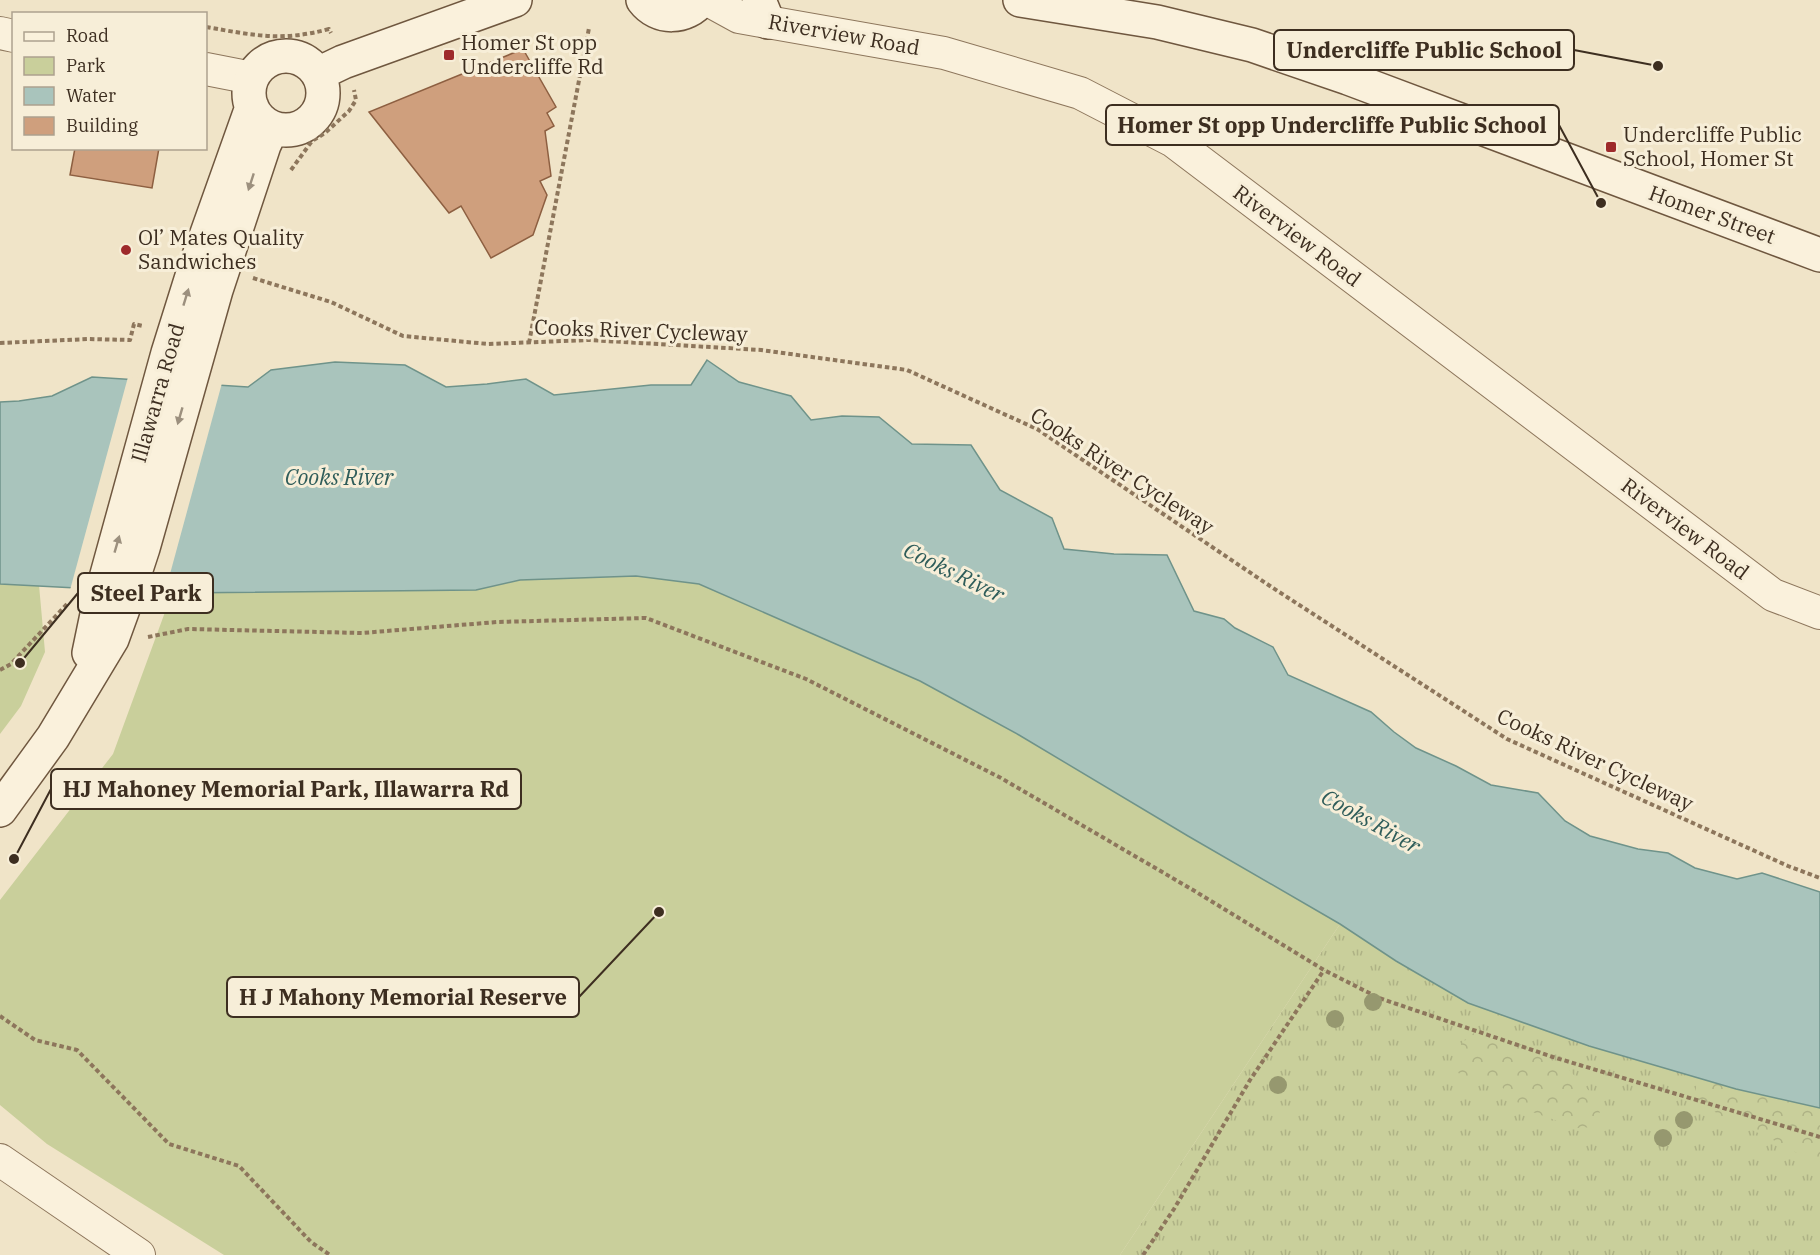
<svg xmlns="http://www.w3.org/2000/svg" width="1820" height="1255" font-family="'IBM Plex Serif',serif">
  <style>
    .grass { fill: url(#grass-tufts) }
    .forest { fill: url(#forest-crowns) }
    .park { fill: #c9cf9b }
    .water { fill: #a9c4bc; stroke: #6f938a; stroke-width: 1.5 }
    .pier { fill: #f0e4c8 }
    .building { fill: #cf9f7d; stroke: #8d5f41; stroke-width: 1.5 }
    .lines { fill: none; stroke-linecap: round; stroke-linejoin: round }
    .street-casing { stroke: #8d765c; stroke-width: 34 }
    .secondary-casing { stroke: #6f573f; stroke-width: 36 }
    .path { stroke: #8d765c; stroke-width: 4; stroke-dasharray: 4.5 3; stroke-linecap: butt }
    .street { stroke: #faf1dc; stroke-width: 32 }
    .secondary { stroke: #faf1dc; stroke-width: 33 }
    .tree { fill: #96986f }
    .oneway { fill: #9c907e }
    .poi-dot { fill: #9e2a2b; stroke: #f7eed8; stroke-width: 2 }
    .labels { text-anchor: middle; stroke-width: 6; stroke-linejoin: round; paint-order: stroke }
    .street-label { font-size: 21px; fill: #3d2e20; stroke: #f7eed8 }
    .poi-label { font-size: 21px; fill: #3d2e20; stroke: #f7eed8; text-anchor: start }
    .water-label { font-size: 22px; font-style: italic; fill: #2f5d5a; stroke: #f7eed8 }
    .leader { fill: none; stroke: #3d2e20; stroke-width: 2 }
    .callout-dot { fill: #3d2e20; stroke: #f7eed8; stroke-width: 2 }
    .callout { fill: #f7eed8; stroke: #3d2e20; stroke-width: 2 }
    .callout-label { font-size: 22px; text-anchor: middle; font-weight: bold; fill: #3d2e20 }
  </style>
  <defs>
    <pattern id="grass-tufts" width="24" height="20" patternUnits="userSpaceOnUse" patternTransform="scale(1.5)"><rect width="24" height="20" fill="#c9cf9b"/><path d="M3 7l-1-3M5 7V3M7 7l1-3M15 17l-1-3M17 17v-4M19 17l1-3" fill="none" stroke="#aeb285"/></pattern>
    <pattern id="forest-crowns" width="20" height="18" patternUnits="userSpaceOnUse" patternTransform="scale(1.5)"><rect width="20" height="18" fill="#c9cf9b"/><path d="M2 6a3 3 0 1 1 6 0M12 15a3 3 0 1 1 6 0" fill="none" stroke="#aeb285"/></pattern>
  </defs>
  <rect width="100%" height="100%" fill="#f0e4c8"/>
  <path class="grass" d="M 1340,924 L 1396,961 L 1736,1089 L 1820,1108 L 1820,1255 L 1120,1255 Z"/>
  <path class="forest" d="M 1474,1033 L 1497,1034 L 1531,1049 L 1570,1071 L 1593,1095 L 1600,1113 L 1595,1127 L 1577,1128 L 1524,1109 L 1499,1084 L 1486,1080 L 1474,1084 L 1462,1078 L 1453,1065 L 1462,1043 Z
    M 1697,1078 L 1736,1089 L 1820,1108 L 1820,1177 C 1808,1148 1745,1130 1718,1114 C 1710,1109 1702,1103 1695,1097 Z"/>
  <path class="park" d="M 636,576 L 699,584 L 920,681 L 1019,735 L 1188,836 L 1340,924 L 1120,1255 L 224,1255 L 47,1144 L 0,1105 L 0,900 L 113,754 L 172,593 L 476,590 L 520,580 Z
    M 0,584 L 39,585 L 45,652 L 21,706 L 0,734 Z"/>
  <path class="water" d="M 707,360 L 739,382 L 791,396 L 811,420 L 842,416 L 879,417 L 912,444 L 971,445 L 1000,490 L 1052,518 L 1064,549 L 1114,554 L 1167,555 L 1194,611 L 1224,619 L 1235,628 L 1273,647 L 1288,675 L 1371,712 L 1394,732 L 1416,748 L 1456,766 L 1491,785 L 1538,793 L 1565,821 L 1590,836 L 1638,849 L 1668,853 L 1695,868 L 1737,879 L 1762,873 L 1820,892 L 1820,1108 L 1736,1089 L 1589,1046 L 1468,1003 L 1396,961 L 1340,924 L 1188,836 L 1019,735 L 920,681 L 699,584 L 636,576 L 520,580 L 476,590 L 172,593 L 0,584 L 0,402 L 19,401 L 52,396 L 92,377 L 248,387 L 271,370 L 335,362 L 405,365 L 446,387 L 487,384 L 526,379 L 554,395 L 651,385 L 691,385 Z"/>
  <path class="pier" d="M 128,377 L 222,383 L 164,596 L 70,590 Z"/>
  <path class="building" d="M 523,49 L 556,107 L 547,113 L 554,126 L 545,131 L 551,176 L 540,181 L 547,195 L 533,235 L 491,258 L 461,206 L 449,213 L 369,112 Z
    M 75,148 L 159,148 L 152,188 L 70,175 Z"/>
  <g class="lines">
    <defs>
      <path id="street" d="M 708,0 L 739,17 L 944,53 L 1080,93 L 1173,141 L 1773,595 L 1820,613
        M 0,33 L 14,36
        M 206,69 L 252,78
        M 0,1160 L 139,1255"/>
      <path id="secondary" d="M 643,0 C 658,20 686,19 701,0
        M 759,0 L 768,22
        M 1020,0 L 1157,22 L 1252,45 L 1348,78 L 1820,255
        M249 93a37 37 0 1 1 74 0a37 37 0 1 1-74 0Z
        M 318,74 L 343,62 L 515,0
        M 89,653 L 100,600 L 168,353 L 194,270 L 252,107
        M 0,810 L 53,737 L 112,639 L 124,606 L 143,548 L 216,290 L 264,145 L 272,128"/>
    </defs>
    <use href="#street" class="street-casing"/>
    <use href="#secondary" class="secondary-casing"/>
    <path class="path" d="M 206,27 C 253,35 281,42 329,29 L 331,33
      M 291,170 L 312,141 L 325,133 L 349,111 L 356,100 L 354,90
      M 253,278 L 331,302 L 403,336 L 488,344 L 589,340 L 761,350 L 907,370 L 1037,429 L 1273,588 L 1507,739 L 1788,866 L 1820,878
      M 0,343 L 89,339 L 130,340 L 134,324 L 143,326
      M 529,343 L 589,28
      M 148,637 L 188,629 L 362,633 L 497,622 L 646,618 L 806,679 L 1001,778 L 1193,890 L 1324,970 L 1379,998 L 1553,1057 L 1820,1137
      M 0,670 L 11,664 L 67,604
      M 0,1016 L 35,1040 L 77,1050 L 169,1144 L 239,1166 L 311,1242 L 330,1255
      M 1143,1255 L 1174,1209 L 1250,1080 L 1324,970"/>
    <use href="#street" class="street"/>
    <use href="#secondary" class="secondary"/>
  </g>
  <g class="tree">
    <circle cx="1373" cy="1002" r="9"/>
    <circle cx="1335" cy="1019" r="9"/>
    <circle cx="1278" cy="1085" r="9"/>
    <circle cx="1684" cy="1120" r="9"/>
    <circle cx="1663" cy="1138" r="9"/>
  </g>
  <defs><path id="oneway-solid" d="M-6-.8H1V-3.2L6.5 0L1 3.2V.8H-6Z" transform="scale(1.5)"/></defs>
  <g class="oneway">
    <use href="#oneway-solid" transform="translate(251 182) rotate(108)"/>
    <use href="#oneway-solid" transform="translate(186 297) rotate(-73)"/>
    <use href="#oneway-solid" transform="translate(180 416) rotate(106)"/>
    <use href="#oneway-solid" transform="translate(117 544) rotate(-74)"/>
  </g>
  <g class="poi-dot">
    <rect x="443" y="49" width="12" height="12" rx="3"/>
    <rect x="1605" y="141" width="12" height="12" rx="3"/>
    <circle cx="126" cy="250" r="6"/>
  </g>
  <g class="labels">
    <g class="street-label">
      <text transform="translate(844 35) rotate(10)" y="7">Riverview Road</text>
      <text transform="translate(1712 215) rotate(20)" y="7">Homer Street</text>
      <text transform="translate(1297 236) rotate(37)" y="7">Riverview Road</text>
      <text transform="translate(641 331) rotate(2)" y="7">Cooks River Cycleway</text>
      <text transform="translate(158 393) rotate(-74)" y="7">Illawarra Road</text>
      <text transform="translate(1122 471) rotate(33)" y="7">Cooks River Cycleway</text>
      <text transform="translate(1685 529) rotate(37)" y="7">Riverview Road</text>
      <text transform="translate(1595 760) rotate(25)" y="7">Cooks River Cycleway</text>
    </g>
    <g class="poi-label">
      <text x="461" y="50">Homer St opp<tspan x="461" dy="24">Undercliffe Rd</tspan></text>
      <text x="1623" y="142">Undercliffe Public<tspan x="1623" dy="24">School, Homer St</tspan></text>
      <text x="138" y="245">Ol’ Mates Quality<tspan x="138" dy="24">Sandwiches</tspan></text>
    </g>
    <g class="water-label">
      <text x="339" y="485">Cooks River</text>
      <text transform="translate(954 572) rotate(26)" y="8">Cooks River</text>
      <text transform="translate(1371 821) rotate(29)" y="8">Cooks River</text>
    </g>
  </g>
  <path class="leader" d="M1658 66L1574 50M1601 203L1559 125M20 663L78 593M14 859L51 789M659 912L579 997"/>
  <g class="callout-dot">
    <circle cx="1658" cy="66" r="6"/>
    <circle cx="1601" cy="203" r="6"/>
    <circle cx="20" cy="663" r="6"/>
    <circle cx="14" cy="859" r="6"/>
    <circle cx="659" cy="912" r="6"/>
  </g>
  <g class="callout">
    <rect x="1274" y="30" width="300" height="40" rx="6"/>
    <rect x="1106" y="105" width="453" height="40" rx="6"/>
    <rect x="78" y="573" width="135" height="40" rx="6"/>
    <rect x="51" y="769" width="470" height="40" rx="6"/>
    <rect x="227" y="977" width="352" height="40" rx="6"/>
  </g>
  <g class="callout-label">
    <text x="1424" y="58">Undercliffe Public School</text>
    <text x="1332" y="133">Homer St opp Undercliffe Public School</text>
    <text x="146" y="601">Steel Park</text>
    <text x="286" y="797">HJ Mahoney Memorial Park, Illawarra Rd</text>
    <text x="403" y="1005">H J Mahony Memorial Reserve</text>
  </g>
  <rect x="12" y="12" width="195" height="138" fill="#f7eed8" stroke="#ada18e" stroke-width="1.5"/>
  <rect x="24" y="32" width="30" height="9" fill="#faf1dc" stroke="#ada18e" stroke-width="1.5"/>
  <text x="66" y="42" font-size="18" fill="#3d2e20">Road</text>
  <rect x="24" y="57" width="30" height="18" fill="#c9cf9b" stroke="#ada18e" stroke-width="1.5"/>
  <text x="66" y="72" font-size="18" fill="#3d2e20">Park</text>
  <rect x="24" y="87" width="30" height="18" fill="#a9c4bc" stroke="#ada18e" stroke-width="1.5"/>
  <text x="66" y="102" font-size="18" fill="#3d2e20">Water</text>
  <rect x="24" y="117" width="30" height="18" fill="#cf9f7d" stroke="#ada18e" stroke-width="1.5"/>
  <text x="66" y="132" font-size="18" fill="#3d2e20">Building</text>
</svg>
